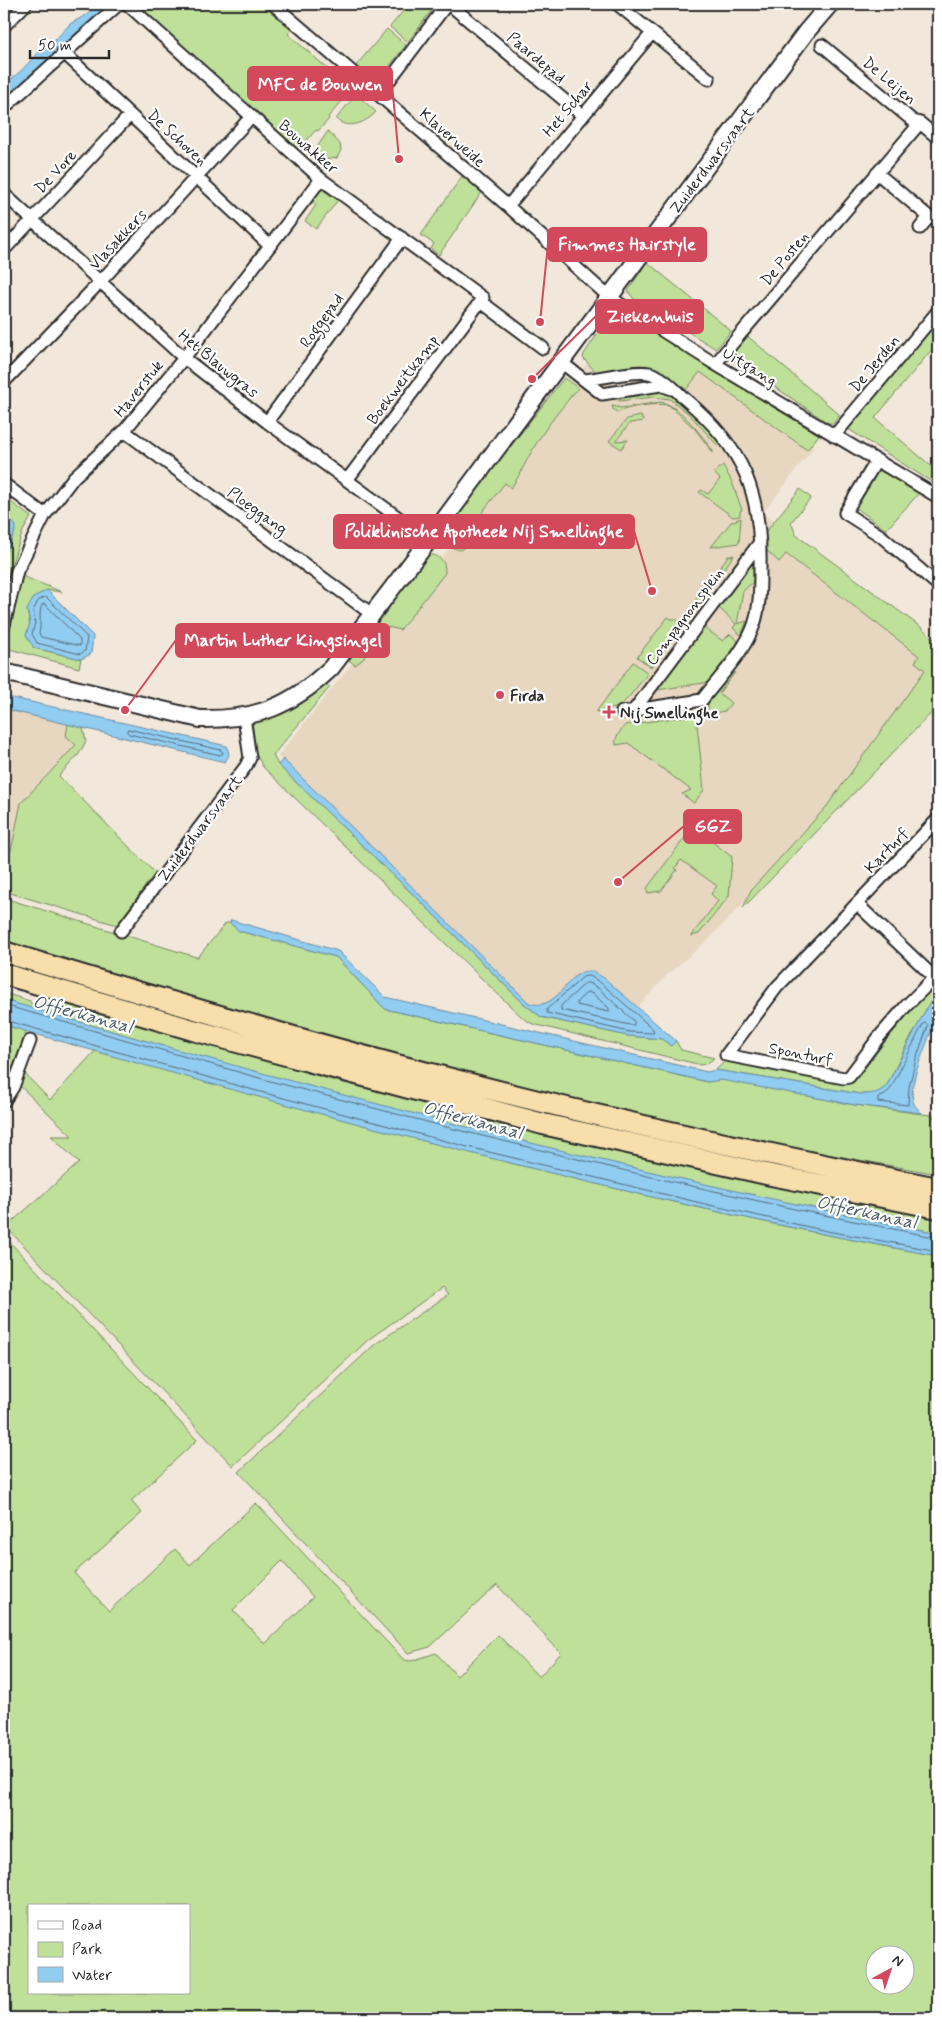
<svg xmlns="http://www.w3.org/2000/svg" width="942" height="2022" font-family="Mynerve,sans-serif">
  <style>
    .built { fill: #e7d6c0 }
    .green { fill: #bfe099; stroke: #758662; fill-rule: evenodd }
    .water { fill: #91ccf1; stroke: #688ca2 }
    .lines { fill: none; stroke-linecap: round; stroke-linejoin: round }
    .shore { stroke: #546b7a; stroke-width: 1 }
    .street-casing { stroke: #2b2b2b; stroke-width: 15 }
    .secondary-casing { stroke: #2b2b2b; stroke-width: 20 }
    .highway-casing { stroke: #2b2b2b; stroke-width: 24 }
    .street { stroke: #fff; stroke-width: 11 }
    .secondary { stroke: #fff; stroke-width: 16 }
    .highway { stroke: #f8deab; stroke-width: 20 }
    .poi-dot { fill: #d1495b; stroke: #fff; stroke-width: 2 }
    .labels { text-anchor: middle; stroke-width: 4.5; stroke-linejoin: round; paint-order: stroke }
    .street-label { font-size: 16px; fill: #2b2b2b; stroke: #fff }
    .poi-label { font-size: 16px; font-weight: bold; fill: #2b2b2b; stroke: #fff; text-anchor: start }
    .water-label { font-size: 18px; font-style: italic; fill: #4a5b66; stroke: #fff }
    .leader { fill: none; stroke: #d1495b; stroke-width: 2 }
    .callout-dot { fill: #d1495b; stroke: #fff; stroke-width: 2 }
    .callout { fill: #d1495b; stroke: #d1495b; stroke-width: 2 }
    .callout-label { font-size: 18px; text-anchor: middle; font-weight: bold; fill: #fff }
  </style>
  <rect width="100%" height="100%" fill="#f1e7da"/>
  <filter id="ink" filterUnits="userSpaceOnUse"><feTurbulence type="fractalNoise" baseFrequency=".02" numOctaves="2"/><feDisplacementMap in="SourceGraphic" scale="10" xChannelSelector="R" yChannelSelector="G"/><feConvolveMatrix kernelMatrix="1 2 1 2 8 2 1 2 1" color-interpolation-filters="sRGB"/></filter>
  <g filter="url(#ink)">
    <path class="built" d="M 591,359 L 706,370 L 813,448 L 763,513 L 937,656 L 817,826 L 707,941 L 669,973 L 622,1024 L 529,1003 L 278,756 L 387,620 L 438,563 L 466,527 L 547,411 Z
      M 4,703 L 75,719 L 81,744 L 27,810 L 4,879 Z"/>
    <path class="green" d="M 134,4 L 265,4 L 293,27 L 288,34 L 352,90 L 328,117 L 329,119 L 318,131 L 316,130 L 296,152 Z
      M 409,4 L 436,4 L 408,42 L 390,27 Z
      M 387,29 L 406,45 L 378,81 L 374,82 L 355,67 Z
      M 356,94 L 376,112 C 367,122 348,131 336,119 Z
      M 328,131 L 340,144 L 341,150 L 337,158 L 315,161 L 311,156 Z
      M 465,172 L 484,189 L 439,255 L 431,249 L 434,244 L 421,235 Z
      M 321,189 L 338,200 L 316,229 L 305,221 L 316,205 L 311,201 Z
      M 647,262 L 731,331 L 716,349 L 633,298 L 628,291 Z
      M 617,313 L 627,316 L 819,435 L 807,450 L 700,372 L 685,391 L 651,366 L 597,373 L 583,358 L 584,354 L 606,321 Z
      M 938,317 L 938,342 L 875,418 L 938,472 L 938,486 L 845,427 Z
      M 745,334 L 840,415 L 834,423 L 828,423 L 728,355 Z
      M 564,378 L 578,388 C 563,406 548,424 536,444 C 527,458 521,474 511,488 L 505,483 L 466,533 L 469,541 L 465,547 L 460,550 L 453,548 L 446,535 L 447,528 Z
      M 660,391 C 679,396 709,426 719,443 L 718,446 L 689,414 L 670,399 L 654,397 L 619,401 L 619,397 Z
      M 661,402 C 681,406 702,436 713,451 L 713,453 L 695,429 L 669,405 C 658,403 627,406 618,413 L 613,409 L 612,406 L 621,408 Z
      M 641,416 L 643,421 L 630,423 L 616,441 L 628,440 L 621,449 L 609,441 L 627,419 Z
      M 723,465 L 732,482 L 742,510 L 740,511 L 740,516 L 733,517 L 699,492 L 701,490 L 708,494 L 720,479 L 714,473 Z
      M 879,468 L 920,492 L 886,530 L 854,506 Z
      M 800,489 L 811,498 L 791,522 L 796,535 L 922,628 L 938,643 L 938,706 L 743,908 L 751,890 L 827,806 L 925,670 L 915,662 L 919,656 L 786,554 L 779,562 L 767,551 L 764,534 Z
      M 4,497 L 31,517 L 23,531 L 4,585 L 4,557 L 14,534 L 16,526 L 4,513 Z
      M 741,518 L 739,543 L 711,547 L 731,522 Z
      M 427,554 C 439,555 446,560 445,573 L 400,630 L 388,627 L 362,660 L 355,665 L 346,658 Z
      M 734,555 L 699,603 L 695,601 L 728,556 Z
      M 754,558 L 753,582 L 743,591 L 737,624 L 747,621 L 741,635 L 733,628 L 736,624 L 718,607 Z
      M 22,576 L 62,592 L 47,590 L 27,610 L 34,648 L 81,659 L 79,668 L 6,648 Z
      M 668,617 L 671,619 L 676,619 L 683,624 L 682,627 L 651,667 L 637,657 Z
      M 703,627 L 723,641 L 730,634 L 738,641 L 727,659 L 710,682 L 657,690 Z
      M 633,662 L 648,673 L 629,697 L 619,707 L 596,712 Z
      M 732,671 L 735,672 L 734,674 L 719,693 L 731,703 L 725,711 L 708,714 L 708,700 Z
      M 324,684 L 330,687 L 273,755 L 278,765 L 420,901 L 522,1002 L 541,1017 L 628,1036 L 662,1039 L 671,1046 L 676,1041 L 681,1050 L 714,1058 L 708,1063 L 701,1065 L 533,1024 L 524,1019 L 506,1002 L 263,767 L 256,754 L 252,720 C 283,714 300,704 324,684 Z
      M 696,715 L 704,790 L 694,803 L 682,794 L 691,790 L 628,743 L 616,745 C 614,737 621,731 625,725 Z
      M 68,724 L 83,728 L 86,741 L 79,754 L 59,776 L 155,873 L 117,925 L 4,891 L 4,857 L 11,851 L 21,803 L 76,745 L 66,736 Z
      M 693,827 L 732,857 L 729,896 L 699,934 L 691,936 L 718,901 L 711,894 L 717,886 L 681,860 L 675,868 L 677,870 L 661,891 L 648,893 L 647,888 Z
      M 4,898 L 196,957 L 198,957 L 226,923 L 230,923 L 239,931 L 336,957 L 385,1009 L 708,1082 L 720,1079 L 855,1105 L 938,1116 L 938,1174 L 786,1147 L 481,1077 L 255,1018 L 4,941 Z
      M 938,978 L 938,1002 L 934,1001 L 909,1040 L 887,1085 L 882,1091 L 874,1094 L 860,1094 L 716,1070 L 726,1060 L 848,1083 L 860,1075 L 884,1043 Z
      M 4,993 L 30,1001 L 34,1009 L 4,1000 Z
      M 53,997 L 335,1081 L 749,1180 L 938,1215 L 938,1233 C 739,1195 540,1148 344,1096 C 244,1070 145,1041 46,1012 Z
      M 4,1025 L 26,1031 L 15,1061 L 4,1082 Z
      M 96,1050 C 374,1130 654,1205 938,1256 L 938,2018 L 4,2018 L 4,1236 L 197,1440 L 131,1501 L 142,1513 L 74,1573 L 109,1611 L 175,1549 L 190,1565 L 256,1503 L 404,1660 L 411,1661 L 436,1653 L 457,1676 L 498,1635 L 539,1677 L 561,1653 L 497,1585 L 430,1647 L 408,1653 L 239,1472 L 374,1345 L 448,1295 L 442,1288 L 369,1339 L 233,1466 L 6,1227 L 79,1163 L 51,1136 L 72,1136 L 18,1084 L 23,1072 L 50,1100 ZM 282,1561 L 313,1597 L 265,1644 L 233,1610 ZM 29,1906 L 189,1906 L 189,1993 L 29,1993 ZM 874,1954 L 904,1954 L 904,1984 L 874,1984 Z"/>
    <path class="water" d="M 100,4 L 111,4 L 4,102 L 4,85 L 22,70 L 43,47 L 55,40 L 70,24 L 86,15 Z
      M 4,513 L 16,526 L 14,534 L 4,557 Z
      M 47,590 L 93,636 L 91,654 L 81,659 L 34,648 L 26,635 L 30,623 L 27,610 L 34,597 Z
      M 4,696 L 227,746 L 229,755 L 225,762 L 4,709 Z
      M 283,759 L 529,1003 C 559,1013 567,969 590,971 C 595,971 600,976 604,978 L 676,1041 L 671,1046 L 662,1039 L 628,1036 L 541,1017 L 522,1002 L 420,901 L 278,765 Z
      M 231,920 L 338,951 L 385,997 L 707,1072 L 716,1070 L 860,1094 C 871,1094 879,1094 887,1085 L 928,1005 L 934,1001 L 938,1003 C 938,1028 904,1082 914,1104 C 916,1107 919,1110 922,1113 L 855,1105 L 721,1080 L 708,1082 L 385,1009 L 336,957 L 239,931 L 230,923 Z
      M 4,1000 C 312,1090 623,1172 938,1233 L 938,1256 C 623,1199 312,1114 4,1025 Z"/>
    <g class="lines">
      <path class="shore" d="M 46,597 L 87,637 L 85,651 L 80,654 L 37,643 L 32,634 L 35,623 L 33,611 L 38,601 Z
        M 45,604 L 80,640 L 80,646 L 41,637 L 39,633 C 42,623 38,614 42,605 Z
        M 128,729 L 221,750 L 223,753 L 220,755 L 129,734 L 127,732 Z
        M 590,976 L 601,983 L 653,1029 L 654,1033 L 629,1032 L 547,1013 L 547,1009 L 583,977 Z
        M 586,983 L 589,983 L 598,988 L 634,1021 L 634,1025 L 630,1025 L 561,1010 L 561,1006 Z
        M 588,992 L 593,994 L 609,1008 L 609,1012 L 577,1005 L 577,1002 Z
        M 4,1005 L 270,1081 L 454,1129 L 647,1176 L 799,1210 L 938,1238
        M 4,1020 L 257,1091 L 464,1146 L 705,1204 L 827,1231 L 938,1251
        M 926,1023 L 928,1026 L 916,1059 L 909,1087 L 908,1105 L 878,1102 L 878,1098 L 885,1095 L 891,1088 L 923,1024 Z"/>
      <defs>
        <path id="street" d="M 127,4 L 321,179 L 483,298 L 347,480
          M 273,4 L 508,206 L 609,297 L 715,364 L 938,497
          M 449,4 L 582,115
          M 617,4 L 709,79
          M 4,26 L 26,4
          M 822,45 L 913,121 L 920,123 L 938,138
          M 63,52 L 270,246
          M 379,94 L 447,4
          M 4,108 L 119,4
          M 877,173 L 929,217 L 920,228
          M 4,194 L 184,358 L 267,422 L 429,540
          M 508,206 L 652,33
          M 4,250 L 130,115
          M 480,301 L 543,348
          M 561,362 L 602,394 L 661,385 L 672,389
          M 715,364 L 920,123
          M 585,380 C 600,378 635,370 649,373 C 663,376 675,390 685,399 C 744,448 762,493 760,569 C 760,588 760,607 754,625 C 744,653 720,676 702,700 L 622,712
          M 4,382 L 100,282 L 251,117
          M 267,422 L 402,238
          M 124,431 L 373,615
          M 834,436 L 938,311
          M 877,460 L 845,513 L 881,536 L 938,585
          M 4,484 L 45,515
          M 4,625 L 17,571 L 45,515 L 74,477 L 124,431 L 184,358 L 321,179
          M 634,710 L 760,542
          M 938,819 L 777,987 L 726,1055 L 844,1078 L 849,1077 L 879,1037 L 906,1006 L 938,974
          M 857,904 L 938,981
          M 121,931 L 246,766 L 250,758 L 244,717
          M 4,1101 L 13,1087 L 30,1041"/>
        <path id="secondary" d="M 4,672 L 200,719 C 256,720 290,707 331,668 L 429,540 L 806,32 L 830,4"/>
        <path id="highway" d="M 4,952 C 152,997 301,1041 451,1079 C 612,1121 775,1156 938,1188
          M 4,974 L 193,1030 L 543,1124 L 771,1175 L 938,1208"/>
      </defs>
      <use href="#street" class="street-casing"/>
      <use href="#secondary" class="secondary-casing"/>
      <use href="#highway" class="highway-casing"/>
      <use href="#street" class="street"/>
      <use href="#secondary" class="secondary"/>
      <use href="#highway" class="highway"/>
    </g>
  </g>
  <g class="poi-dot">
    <circle cx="500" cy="695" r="5"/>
    <path d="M606.5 704.5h5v5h5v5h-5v5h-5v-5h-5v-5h5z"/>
  </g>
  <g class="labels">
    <g class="street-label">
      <text transform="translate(537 57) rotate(40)" y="6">Paardepad</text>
      <text transform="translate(890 80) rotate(40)" y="6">De Leijen</text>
      <text transform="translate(567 108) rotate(-50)" y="6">Het Schar</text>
      <text transform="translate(178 137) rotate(43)" y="6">De Schoven</text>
      <text transform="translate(453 137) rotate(41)" y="6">Klaverweide</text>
      <text transform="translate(309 146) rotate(41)" y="6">Bouwakker</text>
      <text transform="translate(711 160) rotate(-53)" y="6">Zuiderdwarsvaart</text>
      <text transform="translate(55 171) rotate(-47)" y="6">De Vore</text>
      <text transform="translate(117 239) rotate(-47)" y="6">Vlasakkers</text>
      <text transform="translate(784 258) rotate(-50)" y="6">De Posten</text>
      <text transform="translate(321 320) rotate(-54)" y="6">Roggepad</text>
      <text transform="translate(219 363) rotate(39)" y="6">Het Blauwgras</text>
      <text transform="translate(874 363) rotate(-50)" y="6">De Jerden</text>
      <text transform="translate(750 366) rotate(31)" y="6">Uitgang</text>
      <text transform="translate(402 379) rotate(-53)" y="6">Boekweitkamp</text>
      <text transform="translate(138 388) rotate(-51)" y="6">Haverstuk</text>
      <text transform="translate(258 510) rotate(36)" y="6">Ploeggang</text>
      <text transform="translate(684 616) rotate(-53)" y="6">Compagnonsplein</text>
      <text transform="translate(199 828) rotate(-53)" y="6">Zuiderdwarsvaart</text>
      <text transform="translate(886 850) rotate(-46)" y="6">Karturf</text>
      <text transform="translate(801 1053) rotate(11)" y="6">Sponturf</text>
    </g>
    <g class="poi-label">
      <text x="510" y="701">Firda</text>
      <text x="620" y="718">Nij Smellinghe</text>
    </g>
    <g class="water-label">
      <text transform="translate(83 1014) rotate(15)" y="6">Offierkanaal</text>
      <text transform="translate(473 1120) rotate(15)" y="6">Offierkanaal</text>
      <text transform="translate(867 1212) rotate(12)" y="6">Offierkanaal</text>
    </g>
  </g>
  <path class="leader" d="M399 159L392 84M540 322L548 244M532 379L596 316M652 591L634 531M125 710L176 640M618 882L684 826"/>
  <g class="callout-dot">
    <circle cx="399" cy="159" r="5"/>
    <circle cx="540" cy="322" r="5"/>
    <circle cx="532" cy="379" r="5"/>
    <circle cx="652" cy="591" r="5"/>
    <circle cx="125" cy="710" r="5"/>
    <circle cx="618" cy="882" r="5"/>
  </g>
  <g class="callout">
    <rect x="248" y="67" width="144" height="33" rx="5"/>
    <rect x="548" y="228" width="158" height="33" rx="5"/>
    <rect x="596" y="300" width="107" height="33" rx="5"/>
    <rect x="334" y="515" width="300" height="33" rx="5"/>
    <rect x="176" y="624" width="213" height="33" rx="5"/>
    <rect x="684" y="810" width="57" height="33" rx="5"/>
  </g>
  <g class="callout-label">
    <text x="320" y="90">MFC de Bouwen</text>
    <text x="627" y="250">Fimmes Hairstyle</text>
    <text x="650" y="322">Ziekenhuis</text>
    <text x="484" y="537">Poliklinische Apotheek Nij Smellinghe</text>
    <text x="283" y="646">Martin Luther Kingsingel</text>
    <text x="713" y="832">GGZ</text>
  </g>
  <rect width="942" height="2022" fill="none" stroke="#fff" stroke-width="20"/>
  <rect x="10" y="10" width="922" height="2002" fill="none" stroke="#2b2b2b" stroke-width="2" filter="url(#ink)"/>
  <rect x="28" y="1904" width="162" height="90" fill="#ffffff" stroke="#aaaaaa"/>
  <rect x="38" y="1921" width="25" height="8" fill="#ffffff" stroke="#aaaaaa"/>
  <text x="72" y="1930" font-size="15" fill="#2b2b2b">Road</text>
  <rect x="38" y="1942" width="25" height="15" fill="#bfe099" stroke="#aaaaaa"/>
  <text x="72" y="1954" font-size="15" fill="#2b2b2b">Park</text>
  <rect x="38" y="1967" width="25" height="15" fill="#91ccf1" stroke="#aaaaaa"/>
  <text x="72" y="1980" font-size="15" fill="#2b2b2b">Water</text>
  <g transform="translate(890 1970) rotate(40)"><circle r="24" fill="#ffffff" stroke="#aaaaaa"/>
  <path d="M0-4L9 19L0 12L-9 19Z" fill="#d1495b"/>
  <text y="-8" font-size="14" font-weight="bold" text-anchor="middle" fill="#2b2b2b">N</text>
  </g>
  <path d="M30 50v8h79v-8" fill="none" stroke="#2b2b2b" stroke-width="2.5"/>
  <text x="38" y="50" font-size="15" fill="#2b2b2b" stroke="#ffffff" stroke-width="4" paint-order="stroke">50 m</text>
</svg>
